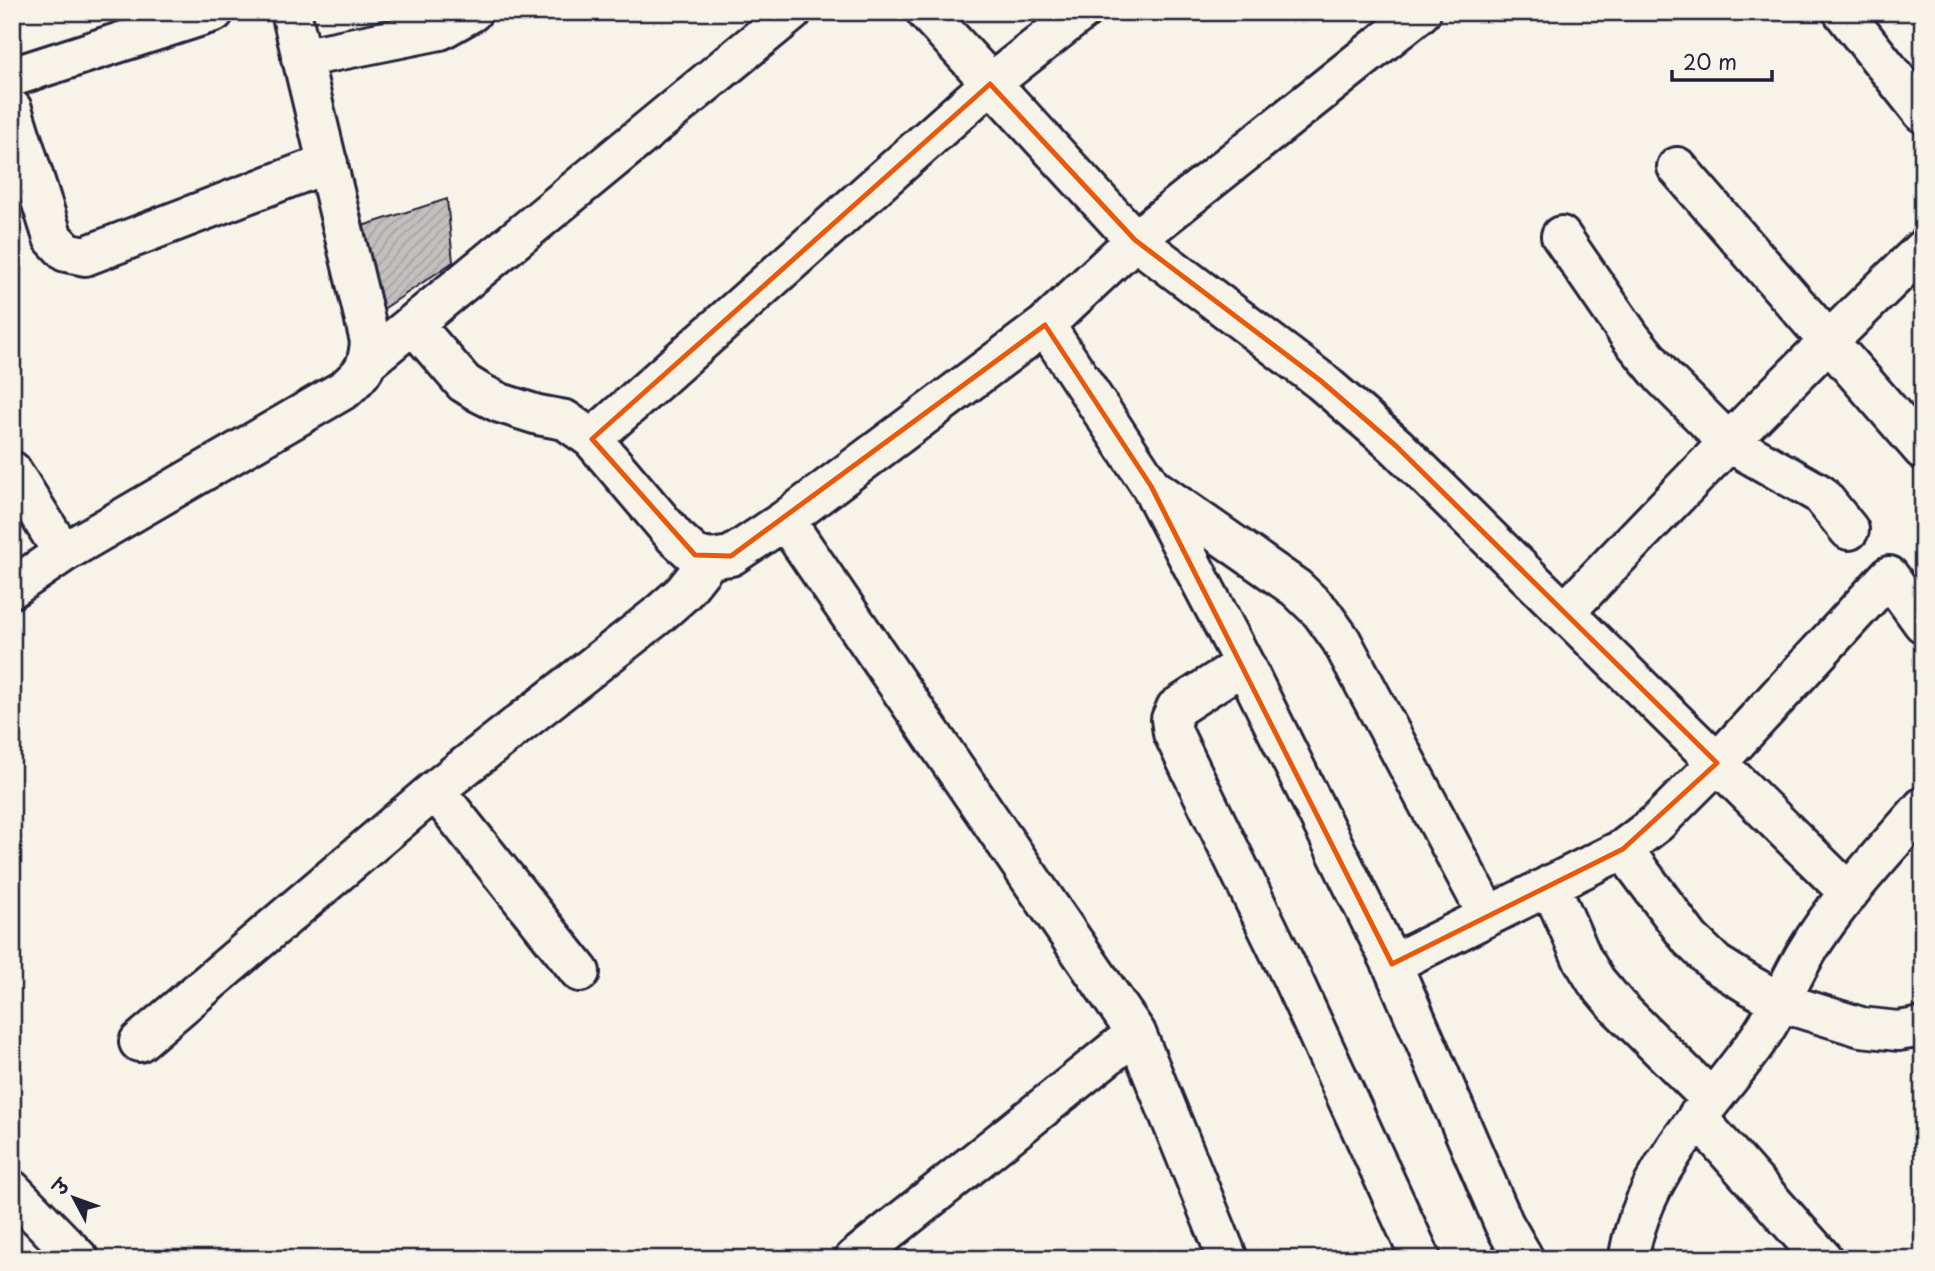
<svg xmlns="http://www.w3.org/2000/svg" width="1935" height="1271" font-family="'Playpen Sans','Playpen Sans Deva',sans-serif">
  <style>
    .building { fill: url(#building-hatch); stroke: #22223b; stroke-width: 2 }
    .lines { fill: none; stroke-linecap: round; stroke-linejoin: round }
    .minor-casing { stroke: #22223b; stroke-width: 44 }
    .minor { stroke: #f7f3e8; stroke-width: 38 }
    .marked { fill: none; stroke: #e8590c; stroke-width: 5; stroke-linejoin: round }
  </style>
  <defs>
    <pattern id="building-hatch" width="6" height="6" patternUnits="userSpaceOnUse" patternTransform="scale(1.75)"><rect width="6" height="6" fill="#c2bfbd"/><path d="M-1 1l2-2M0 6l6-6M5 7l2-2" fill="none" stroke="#a6a4a3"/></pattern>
  </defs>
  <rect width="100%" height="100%" fill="#f7f3e8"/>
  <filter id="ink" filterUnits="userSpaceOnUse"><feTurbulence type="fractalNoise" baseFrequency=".0143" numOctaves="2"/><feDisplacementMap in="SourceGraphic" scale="14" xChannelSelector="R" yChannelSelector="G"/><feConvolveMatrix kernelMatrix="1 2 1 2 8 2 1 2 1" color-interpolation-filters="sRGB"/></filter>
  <g filter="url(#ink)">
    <path class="building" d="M 447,199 L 453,262 L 382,310 L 356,228 Z"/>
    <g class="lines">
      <defs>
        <path id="minor" d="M 926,12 L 1135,240 L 1321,381 L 1396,446 L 1849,893
          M 1843,12 L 1923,113
          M 301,58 L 440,30 L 472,12
          M 12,77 L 214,12
          M 12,109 L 53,238 L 66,252 L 85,256 L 328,163
          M 1677,167 L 1923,450
          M 1561,236 L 1631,338 L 1663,377 L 1728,442 L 1820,494 L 1849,530
          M 413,324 L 464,383 L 480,393 L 500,403 L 538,415 L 565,420 L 592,439 L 675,537 L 695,555 L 710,559 L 731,556 L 785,520
          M 1045,325 L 1151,486 L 1244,664 L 1392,964 L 1504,1224 L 1524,1259
          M 369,360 L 792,12
          M 592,439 L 990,84 L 1081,12
          M 12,471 L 63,553
          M 1156,490 L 1296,588 L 1321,612 L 1341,640 L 1488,916
          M 12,588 L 63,553 L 345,389 C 364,372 368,367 370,341 L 291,12
          M 1565,612 C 1683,489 1800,367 1923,249
          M 1244,664 L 1176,708 L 1171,719 L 1173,733 L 1292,978 L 1421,1259
          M 435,790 L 580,972
          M 1623,849 L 1690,939 L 1716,964 L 1748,984 L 1780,1002 L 1861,1027 L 1898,1031 L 1923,1027
          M 1550,885 L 1582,958 L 1596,981 L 1617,1006 L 1711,1099
          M 1392,964 L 1623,849 L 1657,823 L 1717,763 L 1889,576 L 1923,623
          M 139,1042 L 435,790 L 657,616 L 683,593 L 710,559
          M 1697,1117 L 1823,1259
          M 12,1190 L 79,1259
          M 854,1259 L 1136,1033
          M 1228,1259 L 1136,1033 L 785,520 L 1045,325 L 1135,240 L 1421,12
          M 1629,1259 C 1630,1244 1634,1232 1639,1218 C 1663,1150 1716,1099 1757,1041 C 1777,1014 1789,981 1806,953 C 1837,901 1883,853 1923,807"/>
      </defs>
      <use href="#minor" class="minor-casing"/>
      <use href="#minor" class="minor"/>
    </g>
  </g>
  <path class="marked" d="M 990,84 L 1135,240 L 1321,381 L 1396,446 L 1717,763 L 1623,849 L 1392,964 L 1151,486 L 1045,325 L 731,556 L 695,555 L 592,439 Z"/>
  <rect width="1935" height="1271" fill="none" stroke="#f7f3e8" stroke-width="42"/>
  <rect x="21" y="21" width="1893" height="1229" fill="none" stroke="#22223b" stroke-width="2.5" filter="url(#ink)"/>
  <g transform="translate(74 1198) rotate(311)" stroke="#f7f3e8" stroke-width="5" paint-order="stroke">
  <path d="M0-5L12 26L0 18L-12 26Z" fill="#22223b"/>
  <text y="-10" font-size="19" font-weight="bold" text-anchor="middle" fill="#22223b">उ</text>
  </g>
  <path d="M1672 70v10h100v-10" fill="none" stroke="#22223b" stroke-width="3.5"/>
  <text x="1683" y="70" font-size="21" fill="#22223b" stroke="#f7f3e8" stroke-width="5" paint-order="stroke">20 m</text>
</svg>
